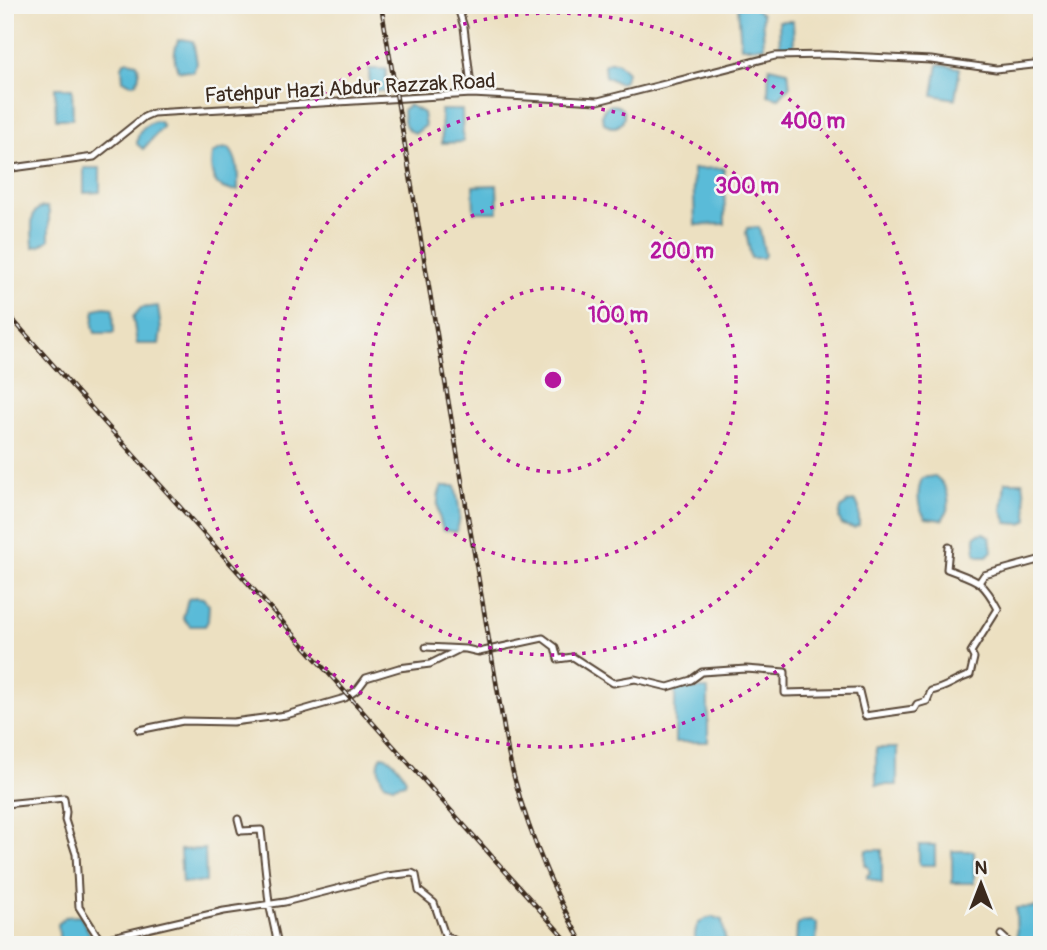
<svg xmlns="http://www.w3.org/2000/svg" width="1047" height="950" font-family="Pangolin,sans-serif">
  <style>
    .water { fill: #5abbd8; stroke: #4a727b; stroke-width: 2 }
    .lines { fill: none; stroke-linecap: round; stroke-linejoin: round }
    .street-casing { stroke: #564536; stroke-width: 9 }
    .street { stroke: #fff; stroke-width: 5 }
    .rail-casing { stroke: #3b2a1e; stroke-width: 4.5 }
    .rail { stroke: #f6f6f2; stroke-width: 2; stroke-dasharray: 5; stroke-linecap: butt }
    .ring { fill: none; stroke: #b5179e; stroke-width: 3.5; stroke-dasharray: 3.5 7 }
    .labels { text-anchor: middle; stroke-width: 5; stroke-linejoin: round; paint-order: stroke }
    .street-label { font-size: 21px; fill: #3b2a1e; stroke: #f6f6f2 }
    .centre { fill: #b5179e; stroke: #f6f6f2; stroke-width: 3.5 }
    .ring-label { font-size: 21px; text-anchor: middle; font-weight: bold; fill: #b5179e; stroke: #f6f6f2; stroke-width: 5; stroke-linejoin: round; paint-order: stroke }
  </style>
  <rect width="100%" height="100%" fill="#f6f6f2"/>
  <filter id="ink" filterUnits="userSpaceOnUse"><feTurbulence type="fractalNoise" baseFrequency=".0143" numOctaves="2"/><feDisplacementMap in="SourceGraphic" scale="14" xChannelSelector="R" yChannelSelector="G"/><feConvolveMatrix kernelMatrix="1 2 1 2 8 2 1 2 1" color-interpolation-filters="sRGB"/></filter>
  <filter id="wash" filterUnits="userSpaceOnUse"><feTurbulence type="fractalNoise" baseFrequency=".00686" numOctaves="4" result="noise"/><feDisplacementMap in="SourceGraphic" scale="28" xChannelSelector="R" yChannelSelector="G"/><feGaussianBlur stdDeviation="1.57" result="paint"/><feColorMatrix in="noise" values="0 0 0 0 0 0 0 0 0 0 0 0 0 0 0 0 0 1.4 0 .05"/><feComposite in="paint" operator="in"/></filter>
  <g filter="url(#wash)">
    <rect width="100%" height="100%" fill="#ece0c1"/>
    <path class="water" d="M 752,6 L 762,14 L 764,47 L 741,47 L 738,7 Z
      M 779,21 L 793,21 L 794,48 L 780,48 Z
      M 182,39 L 193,41 L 197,63 L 193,72 L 178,70 C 173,59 174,51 178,40 Z
      M 128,61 L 137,63 C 140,70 140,76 136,83 L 131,84 L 123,80 L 122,67 L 124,62 Z
      M 609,62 L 617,62 L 627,72 L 623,82 L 618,83 L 605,76 L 604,65 Z
      M 938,64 L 960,68 L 955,99 L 933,95 Z
      M 769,67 L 788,71 L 790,86 L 779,98 L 768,95 Z
      M 369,69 L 386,69 L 386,91 L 370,91 Z
      M 55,88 L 72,88 L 73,119 L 56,119 Z
      M602 116a11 11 0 1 1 22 0a11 11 0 1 1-22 0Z
      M 409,105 L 423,113 L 425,126 L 416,133 C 403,130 404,121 403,110 Z
      M 441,110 L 462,110 L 463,142 L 442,143 Z
      M 155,121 L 160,122 L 163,127 L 143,149 L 137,144 C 137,132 144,125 155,121 Z
      M 229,148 C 239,161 238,174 238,190 C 214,192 209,175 212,154 L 220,149 Z
      M 84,168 L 100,168 L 100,192 L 84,193 Z
      M 724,168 L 725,224 L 695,225 L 693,169 Z
      M 497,185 L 498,212 L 474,212 L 473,186 Z
      M 43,207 L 47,207 L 49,211 L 49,240 L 40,246 L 33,247 C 33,234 27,210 43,207 Z
      M 759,227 L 765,255 L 763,258 L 751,258 L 746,232 L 747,228 Z
      M 158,306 L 161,330 L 159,344 L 137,344 L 133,317 L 141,308 Z
      M 104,307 L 113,308 L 114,333 L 95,333 L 93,325 L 95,309 Z
      M 935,476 C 949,486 953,505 942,520 L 926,518 C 916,506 917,492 922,478 Z
      M 1005,482 L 1023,482 L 1028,520 L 1022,524 L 1007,523 L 1002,511 Z
      M 442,486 L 455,486 C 458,502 463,517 456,532 L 443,530 C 438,516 435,499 442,486 Z
      M 856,501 L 859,508 L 859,525 L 854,528 L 842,525 L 839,518 L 841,508 L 848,502 Z
      M 984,533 L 990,537 L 992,551 L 987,556 L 979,556 L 975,553 L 975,537 L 978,534 Z
      M 196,597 L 203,598 L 209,605 L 208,621 L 205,626 L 190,626 L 183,618 L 188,599 Z
      M 675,689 L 708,689 L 708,742 L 675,742 Z
      M 876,748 L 897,748 L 897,785 L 876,785 Z
      M 382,756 C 392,757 401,770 406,779 L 405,783 L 393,786 L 384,783 C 379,776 376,763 382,756 Z
      M 919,845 L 935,845 L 935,865 L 919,865 Z
      M 205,849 L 206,882 L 182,883 L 180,850 Z
      M 866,850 L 882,850 L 882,883 L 867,878 L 867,875 L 870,874 L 869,868 L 865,864 Z
      M 952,851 L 974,851 L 974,883 L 952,883 Z
      M 1042,907 L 1042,945 L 1017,945 L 1016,908 Z
      M 80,916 L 91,936 L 91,945 L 60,945 L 58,924 L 65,917 Z
      M 713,917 L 722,920 L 726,945 L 695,945 C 694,929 696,919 713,917 Z
      M 811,921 L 817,923 L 816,945 L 796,945 L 797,926 L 801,922 Z"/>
  </g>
  <g filter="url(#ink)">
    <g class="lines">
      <defs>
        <path id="street" d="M 457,5 L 464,27 L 472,94
          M 5,169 L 94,157 L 144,117 L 153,113 L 472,94 L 598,101 L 775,56 L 827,55 L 931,60 L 996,69 L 1042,64
          M 980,581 L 984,575 L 1042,559
          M 426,647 L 466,649 L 479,652 L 543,638 L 555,647 L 558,659 L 573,657 L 613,683 L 635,679 L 668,687 L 691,680 L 702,672 L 746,669 L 785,672 L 785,693 L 859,691 L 865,716 L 914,709 L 917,704 L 927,701 L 931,691 C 946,688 955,680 970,675 L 974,658 L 971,652 L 998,609 C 982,579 978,581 947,569 L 949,547
          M 139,730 L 183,721 L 233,722 L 286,715 L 345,698 L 357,690 L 366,678 L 399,668 L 430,664 L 458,650
          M 5,804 L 64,798 L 66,812 L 65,820 L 76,854 L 79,907 L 100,940 L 224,911 L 285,902 L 387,876 L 412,873 L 416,875 L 419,891 L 434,903 L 445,935 L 462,945
          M 238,819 L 241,831 L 261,830 L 269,903 L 278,945
          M 1001,935 L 1012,945
          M 507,945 L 523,942 L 523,945"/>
      </defs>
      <use href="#street" class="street-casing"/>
      <use href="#street" class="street"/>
      <defs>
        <path id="rail" d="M 381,5 L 508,752 C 523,821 549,883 583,945
          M 5,311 L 571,945"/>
      </defs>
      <use href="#rail" class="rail-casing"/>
      <use href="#rail" class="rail"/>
    </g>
  </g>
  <g class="ring">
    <circle cx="553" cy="380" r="92"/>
    <circle cx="553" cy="380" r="183"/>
    <circle cx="553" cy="380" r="275"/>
    <circle cx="553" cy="380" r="367"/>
  </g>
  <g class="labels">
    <g class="street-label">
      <text transform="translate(350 88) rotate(-3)" y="7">Fatehpur Hazi Abdur Razzak Road</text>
    </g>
  </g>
  <circle cx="553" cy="380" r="10" class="centre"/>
  <g class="ring-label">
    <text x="813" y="128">400 m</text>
    <text x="747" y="193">300 m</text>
    <text x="682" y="258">200 m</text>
    <text x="618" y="322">100 m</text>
  </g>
  <rect width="1047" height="950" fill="none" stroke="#f6f6f2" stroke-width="28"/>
  <g transform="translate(981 884)" stroke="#f6f6f2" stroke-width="5" paint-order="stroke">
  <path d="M0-5L12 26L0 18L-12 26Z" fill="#3b2a1e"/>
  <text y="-10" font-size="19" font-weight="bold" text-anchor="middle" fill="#3b2a1e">N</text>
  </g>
</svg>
